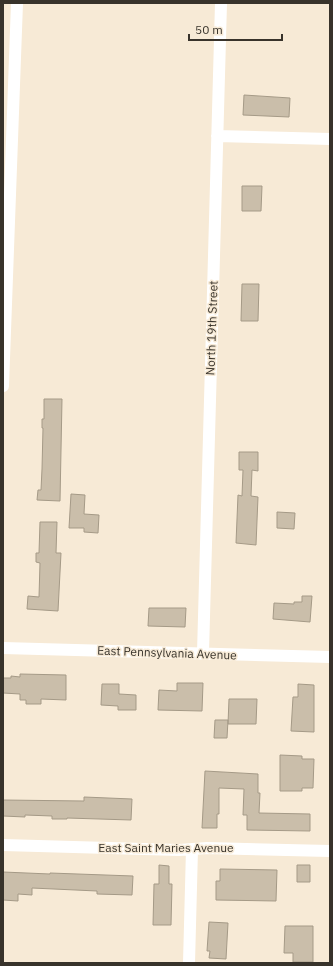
<svg xmlns="http://www.w3.org/2000/svg" width="333" height="966" font-family="'IBM Plex Sans',sans-serif">
  <style>
    .building { fill: #cabeaa; stroke: #a59a87 }
    .lines { fill: none; stroke-linecap: round; stroke-linejoin: round }
    .street { stroke: #fff; stroke-width: 12 }
    .labels { text-anchor: middle; stroke-width: 3; stroke-linejoin: round; paint-order: stroke }
    .street-label { font-size: 12px; fill: #38332b; stroke: #f7ead6 }
  </style>
  <rect width="100%" height="100%" fill="#f7ead6"/>
  <path class="building" d="M 244,95 L 290,98 L 289,117 L 243,115 Z
    M 242,186 L 262,186 L 261,211 L 242,211 Z
    M 242,284 L 259,284 L 258,321 L 241,321 Z
    M 44,399 L 62,399 L 60,501 L 37,500 L 38,490 L 41,490 L 42,469 L 43,428 L 42,428 L 42,419 L 44,419 Z
    M 239,452 L 258,452 L 258,471 L 252,470 L 251,496 L 258,497 L 256,545 L 236,543 L 238,495 L 242,496 L 243,470 L 239,470 Z
    M 71,494 L 85,495 L 84,514 L 99,515 L 98,533 L 84,532 L 84,528 L 69,528 Z
    M 277,512 L 295,513 L 294,529 L 277,528 Z
    M 40,522 L 57,522 L 56,553 L 61,553 L 58,611 L 27,609 L 28,596 L 39,597 L 40,563 L 36,562 L 36,553 L 39,553 Z
    M 302,596 L 312,596 L 310,622 L 273,619 L 274,603 L 294,604 L 294,602 L 302,602 Z
    M 149,608 L 186,608 L 185,627 L 148,626 Z
    M 20,674 L 66,675 L 66,700 L 41,699 L 41,704 L 26,704 L 26,700 L 20,700 L 20,694 L 3,693 L 3,678 L 11,678 L 11,676 L 20,677 Z
    M 177,683 L 203,683 L 202,711 L 158,710 L 159,690 L 177,691 Z
    M 102,684 L 119,684 L 119,694 L 136,695 L 136,710 L 118,710 L 118,706 L 101,705 Z
    M 298,684 L 314,685 L 314,732 L 291,731 L 293,697 L 298,697 Z
    M 229,699 L 257,699 L 256,724 L 228,724 Z
    M 215,720 L 228,720 L 227,738 L 214,738 Z
    M 280,755 L 302,756 L 302,759 L 314,759 L 313,788 L 302,788 L 302,791 L 280,791 Z
    M 205,771 L 258,774 L 258,793 L 260,793 L 259,813 L 310,814 L 310,831 L 247,830 L 247,815 L 243,815 L 244,789 L 219,788 L 219,814 L 217,814 L 217,828 L 202,828 Z
    M 84,797 L 132,799 L 131,820 L 67,818 L 67,819 L 52,819 L 52,816 L 25,815 L 25,817 L 3,816 L 3,800 L 84,801 Z
    M 159,865 L 169,866 L 169,884 L 172,884 L 171,925 L 153,925 L 154,884 L 159,884 Z
    M 297,865 L 310,865 L 310,882 L 297,882 Z
    M 220,869 L 277,870 L 276,901 L 216,900 L 216,881 L 220,881 Z
    M 3,872 L 50,874 L 50,873 L 133,876 L 132,895 L 97,894 L 97,891 L 32,888 L 32,895 L 18,894 L 18,901 L 3,900 Z
    M 209,922 L 228,923 L 226,959 L 209,958 L 210,951 L 207,951 Z
    M 285,926 L 313,926 L 313,962 L 293,962 L 293,953 L 284,953 Z"/>
  <g class="lines">
    <path class="street" d="M 217,136 L 330,139
      M 3,386 L 17,3
      M 3,648 L 330,657
      M 203,653 L 221,3
      M 3,845 L 179,850 L 207,848 L 330,851
      M 189,963 L 192,849"/>
  </g>
  <g class="labels">
    <g class="street-label">
      <text transform="translate(212 328) rotate(-88)" y="4">North 19th Street</text>
      <text transform="translate(167 653) rotate(2)" y="4">East Pennsylvania Avenue</text>
      <text x="166" y="852">East Saint Maries Avenue</text>
    </g>
  </g>
  <rect width="333" height="966" fill="none" stroke="#38332b" stroke-width="8"/>
  <path d="M189 34v6h93v-6" fill="none" stroke="#38332b" stroke-width="2"/>
  <text x="195" y="34" font-size="12" fill="#38332b" stroke="#f7ead6" stroke-width="3" paint-order="stroke">50 m</text>
</svg>
